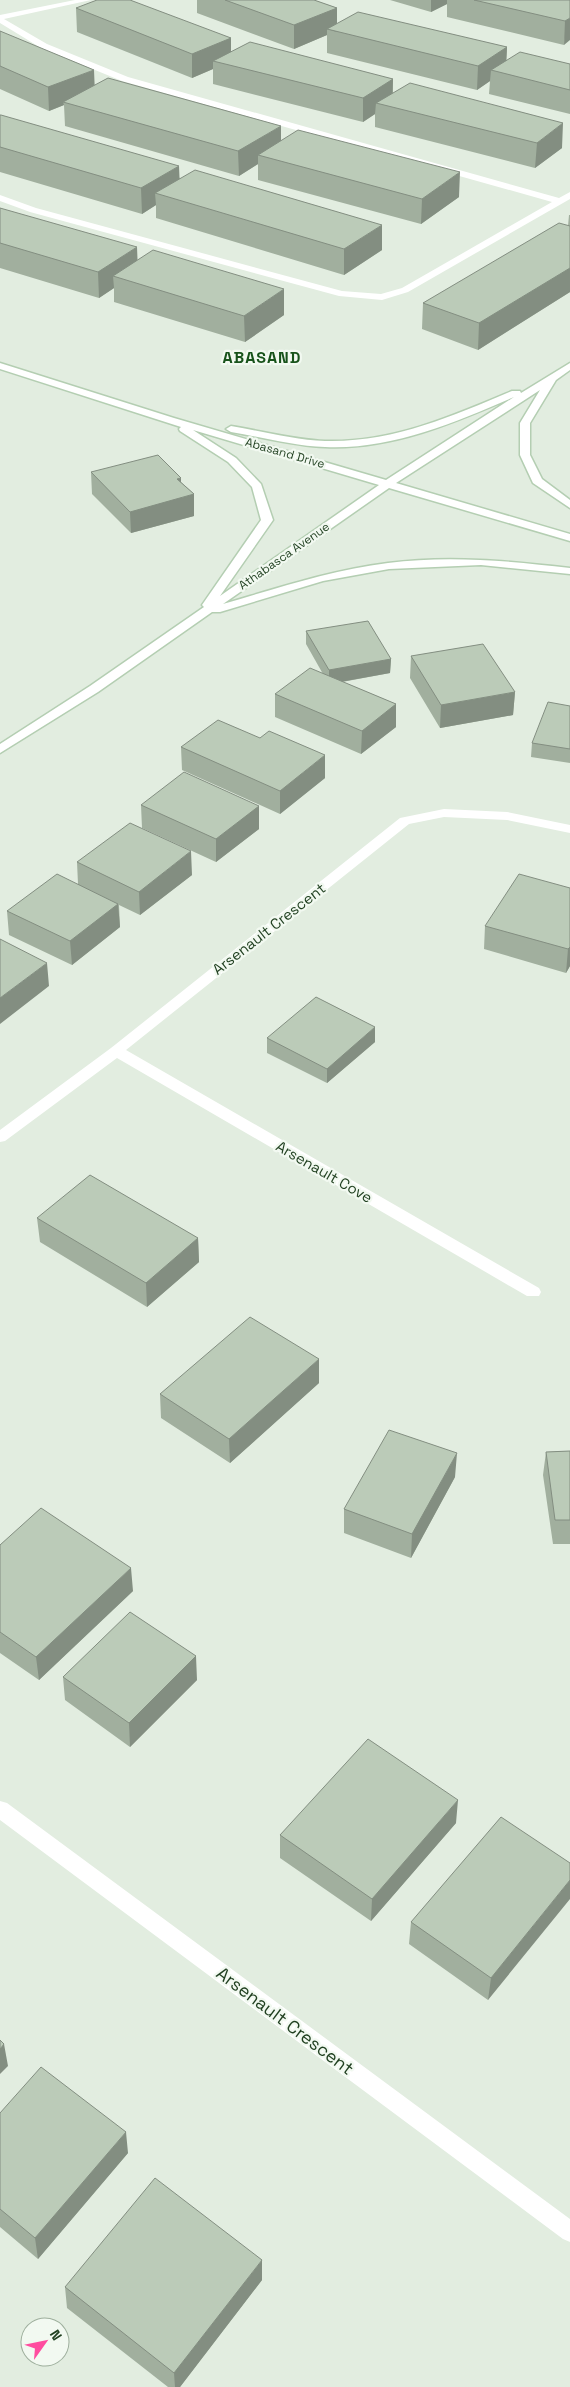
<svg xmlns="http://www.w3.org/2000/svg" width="570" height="2387" font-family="'Space Grotesk',sans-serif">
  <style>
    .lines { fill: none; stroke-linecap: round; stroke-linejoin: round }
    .secondary-casing { stroke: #b4ceb2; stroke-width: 3 }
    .street { fill: #fff; fill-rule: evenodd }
    .secondary { fill: #fff; fill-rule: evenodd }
    .wall { fill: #a1af9e }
    .shaded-wall { fill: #838e81 }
    .building { fill: #bbcbb8; stroke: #838e81 }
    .labels { text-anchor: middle; stroke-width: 4.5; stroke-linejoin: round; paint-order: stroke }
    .far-street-label { font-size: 12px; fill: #1f3f1f; stroke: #f2f9f1 }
    .street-label { font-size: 15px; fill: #1f3f1f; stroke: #f2f9f1 }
    .far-district-label { font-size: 16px; font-weight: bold; letter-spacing: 1px; fill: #18531b; stroke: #f2f9f1 }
    .near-street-label { font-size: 18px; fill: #1f3f1f; stroke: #f2f9f1 }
  </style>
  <rect width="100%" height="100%" fill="#e2ede0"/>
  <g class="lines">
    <defs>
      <path id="secondary" d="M 0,363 L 174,418 L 386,480 L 514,397 C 454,423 391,450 325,447 C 293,446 262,437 231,432 L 226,429 L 231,426 C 262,431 294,440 325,441 C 392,443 453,416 512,391 L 520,391 L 521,393 L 570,363 L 570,370 L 556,380 L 530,423 L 530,455 L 542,479 L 570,500 L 570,508 L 533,483 L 520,455 L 520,423 L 540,390 L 396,483 L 570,534 L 570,541 L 389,488 L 223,604 C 278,588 332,570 388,563 C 449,555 510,561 570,568 L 570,574 L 481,565 L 389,569 L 323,581 L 220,612 L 212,612 L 98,692 L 0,753 L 0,744 L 90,686 L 204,607 L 202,605 L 261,520 L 252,487 L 228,462 L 180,431 L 179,429 L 181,427 L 0,369 ZM 193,430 L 379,485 L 220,596 L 273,520 L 261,484 L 236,458 Z"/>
    </defs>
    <use href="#secondary" class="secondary-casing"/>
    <path class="street" d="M 75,0 L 91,0 L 4,19 L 47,44 L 128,77 L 559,198 L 570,192 L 570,199 L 408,292 L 382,300 L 339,296 L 30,212 L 0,201 L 0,195 L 36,208 L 342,291 L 381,294 L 402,288 L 552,202 L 122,81 L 41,48 L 0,23 L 0,15 Z
      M 444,809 L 507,812 L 570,825 L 570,833 L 507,820 L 444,817 L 409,824 L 126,1050 L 539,1288 L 541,1292 L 539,1296 L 527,1296 L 117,1058 L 5,1141 L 0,1142 L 0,1130 L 111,1048 L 400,818 Z
      M 0,1801 L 7,1803 L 570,2219 L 570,2242 L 563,2239 L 0,1820 Z"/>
    <use href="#secondary" class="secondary"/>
  </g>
  <path class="wall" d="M 197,0 L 314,0 L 337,8 L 337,24 L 507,47 L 506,60 L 570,64 L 570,114 L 489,94 L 490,81 L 477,90 L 327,53 L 327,35 L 294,49 L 197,13 Z
    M 390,0 L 570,0 L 564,45 L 447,17 L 447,4 L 431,12 Z
    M 76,8 L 231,38 L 231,52 L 393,79 L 393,93 L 562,148 L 535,168 L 375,127 L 375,114 L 363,122 L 213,84 L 213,69 L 192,78 L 77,32 Z
    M 0,31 L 94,85 L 281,140 L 459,197 L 421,224 L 258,180 L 258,164 L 239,176 L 65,126 L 64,105 L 49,111 L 0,89 Z
    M 0,115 L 180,178 L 382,250 L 344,275 L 156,218 L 156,205 L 142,214 L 0,172 Z
    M 0,208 L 137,261 L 284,315 L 245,342 L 114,302 L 114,288 L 99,298 L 0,268 Z
    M 569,215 L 570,215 L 570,292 L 478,350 L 422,329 L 423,303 L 568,226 Z
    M 91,472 L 181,482 L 194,494 L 194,516 L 131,533 L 92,494 Z
    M 306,631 L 391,659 L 390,673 L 342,682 L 396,704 L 396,727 L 361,754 L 275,717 L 275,694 L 323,674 L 306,644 Z
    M 411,656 L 515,692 L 513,715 L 440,728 L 410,678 Z
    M 570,706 L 570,763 L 531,757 L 532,743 Z
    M 181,747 L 325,778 L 280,814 L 182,770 Z
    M 141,805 L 259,806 L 259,829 L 216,862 L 142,828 Z
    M 77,862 L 192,875 L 140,915 L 119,905 L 120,927 L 72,965 L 9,935 L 7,911 L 78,884 Z
    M 570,888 L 570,966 L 566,973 L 484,949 L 485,926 Z
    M 267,1038 L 375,1042 L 327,1083 L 267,1053 Z
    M 37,1218 L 198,1238 L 199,1262 L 147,1307 L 40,1242 Z
    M 319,1383 L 230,1463 L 161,1418 L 160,1394 Z
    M 570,1451 L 570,1544 L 553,1544 L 543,1475 L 546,1452 Z
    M 455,1477 L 411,1558 L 344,1533 L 344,1509 Z
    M 0,1545 L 133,1591 L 39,1680 L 0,1653 Z
    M 63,1677 L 197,1680 L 130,1747 L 65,1700 Z
    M 456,1823 L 371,1921 L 280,1858 L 280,1835 Z
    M 570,1863 L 488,2000 L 409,1944 L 411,1922 Z
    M 0,2113 L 128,2153 L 38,2259 L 0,2227 Z
    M 262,2280 L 180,2387 L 168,2387 L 67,2308 L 65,2287 Z"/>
  <path class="shaded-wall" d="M 431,0 L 447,0 L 447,4 L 431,12 Z
    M 337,8 L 337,32 L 327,29 L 327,35 L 294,49 L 294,25 Z
    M 570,18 L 570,40 L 564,45 L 565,21 Z
    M 231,38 L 231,62 L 213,61 L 213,69 L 192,78 L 192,54 Z
    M 507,47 L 506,71 L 491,70 L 490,81 L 477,90 L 478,66 Z
    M 94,70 L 95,94 L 63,102 L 64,105 L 49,111 L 48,87 Z
    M 393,79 L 392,103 L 376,103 L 375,114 L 363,122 L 363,98 Z
    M 563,123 L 562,148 L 535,168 L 537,143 Z
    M 281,126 L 281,150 L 258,155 L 258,164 L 239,176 L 238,151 Z
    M 179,166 L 180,190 L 155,193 L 156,205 L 142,214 L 141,188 Z
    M 460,172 L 459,197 L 421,224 L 422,199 Z
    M 382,225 L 382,250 L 344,275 L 344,249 Z
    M 137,247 L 138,272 L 113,276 L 114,288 L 99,298 L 98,272 Z
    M 570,268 L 570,292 L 478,350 L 479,323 Z
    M 284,289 L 284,315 L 245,342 L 244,316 Z
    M 181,478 L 181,498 L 194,494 L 194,516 L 131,533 L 130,512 L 177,479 Z
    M 391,659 L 390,673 L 329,684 L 329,670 Z
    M 515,692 L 513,715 L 440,728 L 441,705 Z
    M 396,704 L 396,727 L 361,754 L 362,731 Z
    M 325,755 L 325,778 L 280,814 L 280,791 Z
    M 259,806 L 259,829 L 216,862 L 216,839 Z
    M 191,851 L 192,875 L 140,915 L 139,892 Z
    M 118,904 L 120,927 L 72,965 L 70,941 Z
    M 570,947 L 570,966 L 566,973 L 568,949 Z
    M 47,963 L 49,986 L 0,1024 L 0,998 Z
    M 375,1027 L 375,1042 L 327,1083 L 327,1069 Z
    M 198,1238 L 199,1262 L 147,1307 L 146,1283 Z
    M 319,1359 L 319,1383 L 230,1463 L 229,1439 Z
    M 457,1453 L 455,1477 L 411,1558 L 412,1534 Z
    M 131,1568 L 133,1591 L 39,1680 L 36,1657 Z
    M 196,1656 L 197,1680 L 130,1747 L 129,1723 Z
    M 458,1800 L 456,1823 L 371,1921 L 372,1899 Z
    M 570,1880 L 570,1899 L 488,2000 L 491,1978 Z
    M 4,2044 L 8,2066 L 0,2074 L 0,2049 Z
    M 126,2132 L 128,2153 L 38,2259 L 35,2238 Z
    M 262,2260 L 262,2280 L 180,2387 L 175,2387 L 174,2373 Z"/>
  <path class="building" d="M 97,0 L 130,0 L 231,38 L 192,54 L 76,8 Z
    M 225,0 L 314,0 L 337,8 L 294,25 Z
    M 474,0 L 570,0 L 570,18 L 565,21 Z
    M 358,12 L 507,47 L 478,66 L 327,29 Z
    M 0,31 L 94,70 L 48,87 L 0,66 Z
    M 250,42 L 393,79 L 363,98 L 213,61 Z
    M 520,52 L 570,64 L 570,90 L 491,70 Z
    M 108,78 L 281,126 L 238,151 L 63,102 Z
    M 410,83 L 563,123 L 537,143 L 376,103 Z
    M 0,115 L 1,115 L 179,166 L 141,188 L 0,147 Z
    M 298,130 L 460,172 L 422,199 L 258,155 Z
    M 195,170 L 382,225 L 344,249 L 155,193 Z
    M 0,208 L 137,247 L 98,272 L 0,243 Z
    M 559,223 L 570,226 L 570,268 L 479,323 L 423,303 Z
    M 153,250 L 284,289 L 244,316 L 113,276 Z
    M 158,455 L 181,478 L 177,479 L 194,494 L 130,512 L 91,472 Z
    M 368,621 L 391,659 L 329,670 L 306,631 Z
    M 483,644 L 515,692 L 441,705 L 411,656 Z
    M 310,668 L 396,704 L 362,731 L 275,694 Z
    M 548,702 L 570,706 L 570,749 L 532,743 Z
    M 218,720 L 260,738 L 269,731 L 325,755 L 280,791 L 181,747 Z
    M 184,772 L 259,806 L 216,839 L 141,805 Z
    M 130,823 L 191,851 L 139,892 L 77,862 Z
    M 57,874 L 118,904 L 70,941 L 7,911 Z
    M 519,874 L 570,888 L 570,947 L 568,949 L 485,926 Z
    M 0,939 L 47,963 L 0,998 Z
    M 316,997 L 375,1027 L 327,1069 L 267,1038 Z
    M 90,1175 L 198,1238 L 146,1283 L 37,1218 Z
    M 250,1317 L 319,1359 L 229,1439 L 160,1394 Z
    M 389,1430 L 457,1453 L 412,1534 L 344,1509 Z
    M 570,1451 L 570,1520 L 555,1520 L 546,1452 Z
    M 41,1508 L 131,1568 L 36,1657 L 0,1632 L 0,1545 Z
    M 130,1612 L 196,1656 L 129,1723 L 63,1677 Z
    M 368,1739 L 458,1800 L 372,1899 L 280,1835 Z
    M 501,1817 L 570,1863 L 570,1880 L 491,1978 L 411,1922 Z
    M 0,2040 L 4,2044 L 0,2049 Z
    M 41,2067 L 126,2132 L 35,2238 L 0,2209 L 0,2113 Z
    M 155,2178 L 262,2260 L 174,2373 L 65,2287 Z"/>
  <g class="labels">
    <g class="far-street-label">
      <text transform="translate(285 453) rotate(16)" y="4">Abasand Drive</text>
      <text transform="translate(284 556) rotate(-35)" y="4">Athabasca Avenue</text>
    </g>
    <g class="street-label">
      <text transform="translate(269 929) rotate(-38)" y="5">Arsenault Crescent</text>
      <text transform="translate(324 1172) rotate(30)" y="5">Arsenault Cove</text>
    </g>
    <g class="far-district-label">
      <text x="262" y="363">ABASAND</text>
    </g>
    <g class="near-street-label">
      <text transform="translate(285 2021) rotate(37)" y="6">Arsenault Crescent</text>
    </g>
  </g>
  <g transform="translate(45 2342) rotate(57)"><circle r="24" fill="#f2f9f1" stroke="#9eaf9d"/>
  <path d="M0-4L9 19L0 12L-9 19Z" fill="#ff4c9f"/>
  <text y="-8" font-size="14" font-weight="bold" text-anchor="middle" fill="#1f3f1f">N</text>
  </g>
</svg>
